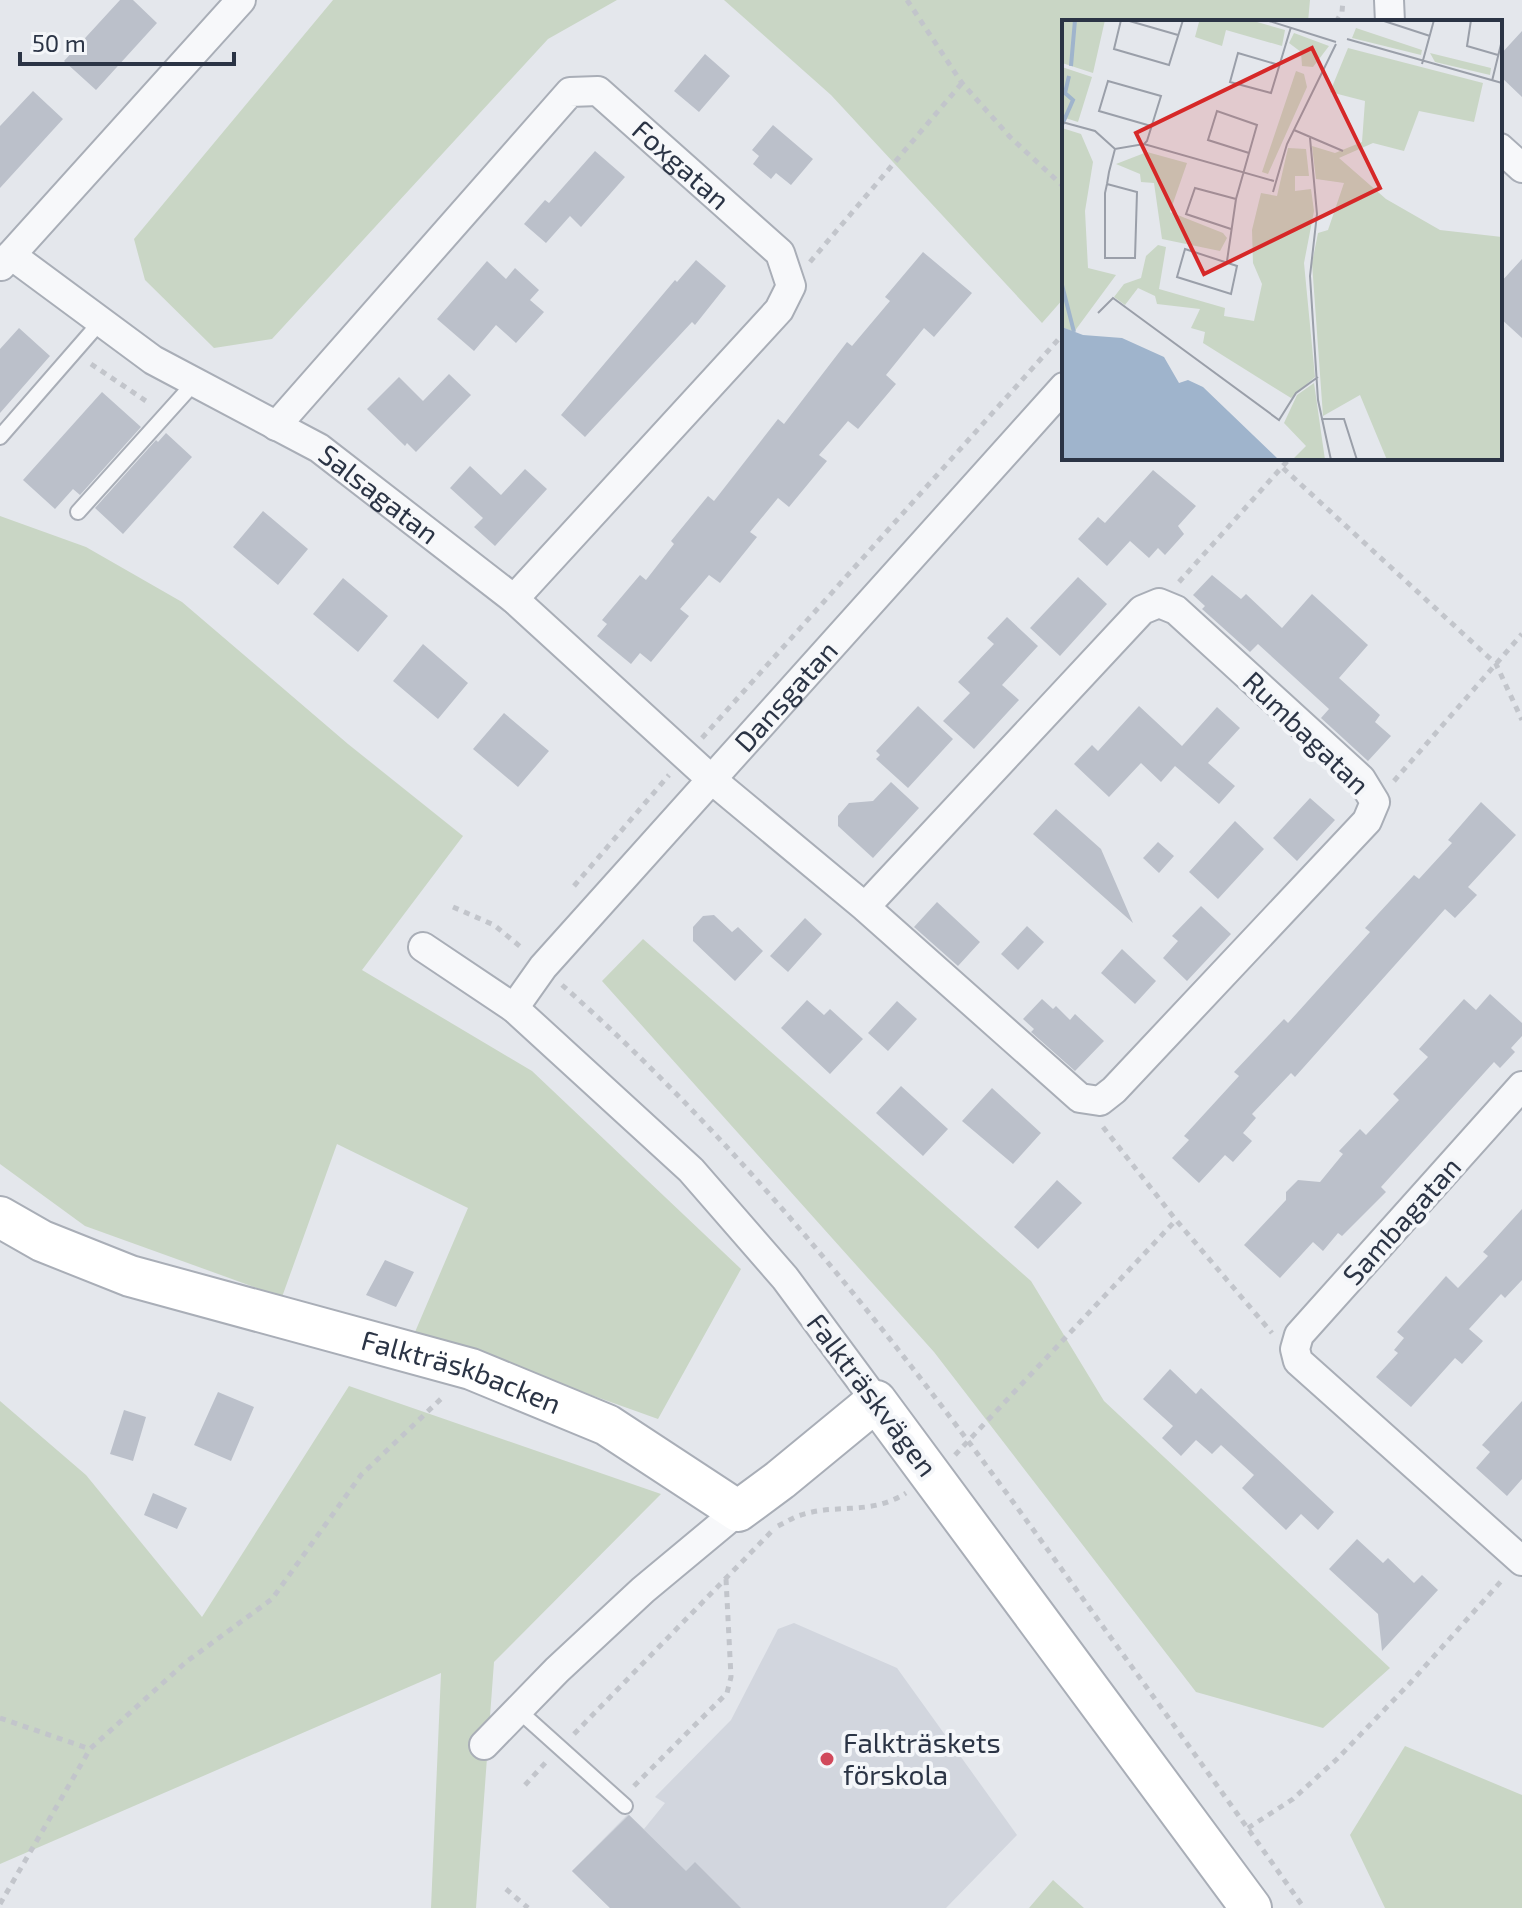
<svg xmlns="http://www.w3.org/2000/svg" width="1522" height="1908" font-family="'Exo 2',sans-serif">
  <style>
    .built { fill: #d2d6de }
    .green { fill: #c9d6c5 }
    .building { fill: #bbc0ca }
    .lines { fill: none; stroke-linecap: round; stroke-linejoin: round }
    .lane-casing { stroke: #a9aeb7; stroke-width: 18 }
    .street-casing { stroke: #a9aeb7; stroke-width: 32 }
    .secondary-casing { stroke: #a9aeb7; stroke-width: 44 }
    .path { stroke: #c2c5cb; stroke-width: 5; stroke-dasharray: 6 6; stroke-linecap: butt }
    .lane { stroke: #f7f8fa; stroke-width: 14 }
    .street { stroke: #f7f8fa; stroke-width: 28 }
    .secondary { stroke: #fff; stroke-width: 40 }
    .poi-dot { fill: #d1495b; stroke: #f4f6f9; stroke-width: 3 }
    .labels { text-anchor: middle; stroke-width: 8; stroke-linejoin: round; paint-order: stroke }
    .street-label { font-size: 28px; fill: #2b3445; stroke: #f4f6f9 }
    .poi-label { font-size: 28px; fill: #2b3445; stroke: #f4f6f9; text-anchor: start }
    .inset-river { fill: none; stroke: #9fb4cc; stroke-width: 4 }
    .inset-road { fill: none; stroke: #9a9fa9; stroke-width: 2 }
    .view { fill: #d62828; fill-opacity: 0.15; stroke: #d62828; stroke-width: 4 }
    .inset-edge { fill: none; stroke: #2b3445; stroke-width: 4 }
  </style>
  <rect width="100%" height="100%" fill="#e4e7ec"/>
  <path class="built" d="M 794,1623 L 897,1668 L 1017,1835 L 946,1908 L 610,1908 L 572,1871 L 628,1814 L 644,1829 L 665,1803 L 655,1797 L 731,1720 L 778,1629 Z"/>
  <path class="green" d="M 333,0 L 617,0 L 548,39 L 272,339 L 214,348 L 145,280 L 134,239 Z
    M 724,0 L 1310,0 L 1308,22 L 1064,22 L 1064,298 L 1042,323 L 831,95 Z
    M 0,516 L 86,547 L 182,602 L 348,744 L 463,836 L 362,970 L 532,1071 L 741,1269 L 658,1419 L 415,1332 L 468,1208 L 337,1144 L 282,1297 L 85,1226 L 0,1164 Z
    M 643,939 L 1031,1281 L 1104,1401 L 1390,1668 L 1323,1728 L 1196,1692 L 934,1352 L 602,981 Z
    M 349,1386 L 661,1494 L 494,1662 L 476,1908 L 431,1908 L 441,1673 L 0,1864 L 0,1401 L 86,1475 L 202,1617 Z
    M 1405,1746 L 1522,1795 L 1522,1908 L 1385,1908 L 1350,1835 Z
    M 1053,1880 L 1084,1908 L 1029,1908 Z"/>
  <path class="building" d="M 120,0 L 133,0 L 157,23 L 96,90 L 64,61 Z
    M 1522,31 L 1522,97 L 1500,76 L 1500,55 Z
    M 705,54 L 730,76 L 699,112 L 674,91 Z
    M 33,91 L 63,119 L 0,188 L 0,126 Z
    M 773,125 L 813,159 L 791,185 L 776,173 L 771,179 L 753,164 L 759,156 L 752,150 Z
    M 595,151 L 625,177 L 581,227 L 570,216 L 546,243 L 524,224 L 545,200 L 549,203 Z
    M 923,252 L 972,293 L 934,337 L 924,328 L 886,375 L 896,384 L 858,429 L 848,421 L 819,455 L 827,461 L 789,507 L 778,498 L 750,532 L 757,537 L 720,583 L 709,575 L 680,609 L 689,616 L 651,662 L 640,653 L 631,664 L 597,636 L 607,624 L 602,620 L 640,575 L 646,580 L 674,544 L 671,541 L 708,496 L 714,501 L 778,419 L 784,424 L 847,342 L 852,346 L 890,301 L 885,297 Z
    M 1522,259 L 1522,338 L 1500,318 L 1500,283 Z
    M 696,260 L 726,286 L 695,325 L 692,322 L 585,437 L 561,415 L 675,280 L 677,282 Z
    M 487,261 L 506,279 L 515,268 L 539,290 L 530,300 L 544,312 L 516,343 L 496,325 L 474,351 L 437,319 Z
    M 19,328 L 50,356 L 0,413 L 0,349 Z
    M 449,374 L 471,395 L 416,452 L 407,443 L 405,446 L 367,409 L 399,377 L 423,401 Z
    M 102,392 L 141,427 L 80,495 L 73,489 L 55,509 L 23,480 Z
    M 166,433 L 192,457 L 123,534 L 95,508 L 156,440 L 158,442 Z
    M 470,466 L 501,495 L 525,469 L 547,489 L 495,546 L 474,527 L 483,518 L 450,488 Z
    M 1153,470 L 1196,506 L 1178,526 L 1184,534 L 1165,555 L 1158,548 L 1149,558 L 1130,541 L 1107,566 L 1078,539 L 1098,517 L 1105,523 Z
    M 263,511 L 308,549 L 278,585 L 233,547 Z
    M 1212,575 L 1241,599 L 1246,594 L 1282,628 L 1312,594 L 1368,645 L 1339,678 L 1380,715 L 1375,722 L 1391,736 L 1368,761 L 1321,718 L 1329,709 L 1258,644 L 1250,652 L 1202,609 L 1205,606 L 1193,595 Z
    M 1078,577 L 1107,604 L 1060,656 L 1030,628 Z
    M 343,578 L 388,616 L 358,652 L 313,614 Z
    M 1007,617 L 1038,646 L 1002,685 L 1019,700 L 974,749 L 943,721 L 970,693 L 958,682 L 994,644 L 987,638 Z
    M 423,644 L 468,683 L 438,719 L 393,681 Z
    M 918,706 L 953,739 L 908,788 L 876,759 L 880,755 L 876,751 Z
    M 1139,706 L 1182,746 L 1217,707 L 1240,728 L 1208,763 L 1235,786 L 1219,804 L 1175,766 L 1161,782 L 1141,763 L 1109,797 L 1074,764 L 1092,745 L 1098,751 Z
    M 504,713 L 549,751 L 518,787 L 473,749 Z
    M 891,782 L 919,808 L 873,858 L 838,826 L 838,816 L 849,803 L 873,801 Z
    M 1310,798 L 1335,820 L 1297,861 L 1273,838 Z
    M 1481,802 L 1516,835 L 1468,887 L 1477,895 L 1455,918 L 1445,909 L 1295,1077 L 1291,1073 L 1252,1114 L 1256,1118 L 1243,1133 L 1252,1141 L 1233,1162 L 1225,1155 L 1199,1183 L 1172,1158 L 1189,1140 L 1184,1136 L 1239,1076 L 1234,1072 L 1284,1019 L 1288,1023 L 1333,973 L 1370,932 L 1365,928 L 1414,875 L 1419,879 L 1452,843 L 1448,840 Z
    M 1056,809 L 1101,849 L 1133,923 L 1033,834 Z
    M 1235,821 L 1264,849 L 1218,899 L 1189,872 Z
    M 1158,842 L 1174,856 L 1159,873 L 1143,858 Z
    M 937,902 L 980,942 L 958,966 L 914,927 Z
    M 1201,906 L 1231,934 L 1187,981 L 1163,958 L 1178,941 L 1172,936 Z
    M 714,915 L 732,932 L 738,927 L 763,951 L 735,981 L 693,941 L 693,927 L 703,916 Z
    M 805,918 L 822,934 L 788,972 L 770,956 Z
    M 1027,926 L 1044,942 L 1018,970 L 1001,954 Z
    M 1122,949 L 1156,981 L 1135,1004 L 1101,973 Z
    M 1490,994 L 1522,1023 L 1522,1036 L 1511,1048 L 1515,1052 L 1500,1068 L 1494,1062 L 1381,1187 L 1386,1192 L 1342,1236 L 1338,1233 L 1323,1251 L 1313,1242 L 1280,1278 L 1244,1245 L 1286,1200 L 1286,1192 L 1298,1180 L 1320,1182 L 1343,1154 L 1339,1151 L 1360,1129 L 1366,1135 L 1399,1100 L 1393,1094 L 1428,1057 L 1419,1049 L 1464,999 L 1476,1010 Z
    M 1042,999 L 1053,1009 L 1056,1006 L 1070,1020 L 1075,1014 L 1104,1041 L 1075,1071 L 1031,1032 L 1034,1029 L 1023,1019 Z
    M 807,1000 L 824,1015 L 830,1009 L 863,1039 L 830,1074 L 781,1028 Z
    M 897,1001 L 917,1019 L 888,1051 L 868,1033 Z
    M 901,1086 L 948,1129 L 923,1156 L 876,1113 Z
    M 992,1088 L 1041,1133 L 1013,1164 L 962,1121 Z
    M 1057,1180 L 1082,1203 L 1038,1249 L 1014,1227 Z
    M 1522,1209 L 1522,1280 L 1505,1298 L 1501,1294 L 1469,1329 L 1483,1341 L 1462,1364 L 1455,1358 L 1411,1407 L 1376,1377 L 1398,1353 L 1394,1350 L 1404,1338 L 1397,1332 L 1446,1276 L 1458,1288 L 1488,1256 L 1483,1252 Z
    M 385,1260 L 414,1272 L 396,1307 L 366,1295 Z
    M 1170,1369 L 1196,1394 L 1201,1388 L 1334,1512 L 1318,1530 L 1301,1514 L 1286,1530 L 1242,1488 L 1254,1475 L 1221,1445 L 1212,1454 L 1196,1440 L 1181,1456 L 1162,1438 L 1173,1426 L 1143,1399 Z
    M 218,1392 L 254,1407 L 231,1461 L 194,1445 Z
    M 1522,1401 L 1522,1479 L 1507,1496 L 1476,1468 L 1490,1452 L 1482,1445 Z
    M 124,1410 L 146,1417 L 133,1461 L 110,1454 Z
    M 153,1493 L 187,1508 L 177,1529 L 144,1515 Z
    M 1357,1539 L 1383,1563 L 1388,1558 L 1414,1583 L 1422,1575 L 1438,1590 L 1382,1651 L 1378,1614 L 1329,1569 Z
    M 629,1815 L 686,1871 L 695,1862 L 741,1908 L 610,1908 L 572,1871 Z"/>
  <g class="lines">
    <defs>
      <path id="lane" d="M 0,437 L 102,320
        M 78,512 L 195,382
        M 518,1710 L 625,1806"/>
      <g id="street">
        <path d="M 1389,0 L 1390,22"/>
        <path d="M 1500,148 L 1522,168"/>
        <path id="s1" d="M 11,255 L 153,360 L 319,448 L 514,599 L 711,779 L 865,907 L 1080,1098 L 1100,1101 L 1114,1090 L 1367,821 L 1375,802 L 1361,779 L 1176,610 L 1159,603 L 1142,610 L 865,907"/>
        <path d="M 1,266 L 241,0"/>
        <path id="s2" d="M 276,426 L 570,92 L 598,91 L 780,253 L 791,286 L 779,310 L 514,599"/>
        <path d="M 423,947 L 514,1008 L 691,1170 L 785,1278 L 876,1401"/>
        <path id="s3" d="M 514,1008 L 543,967 L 1064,387"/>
        <path d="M 1522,1086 L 1299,1335 L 1295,1349 L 1298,1361 L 1522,1561"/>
        <path d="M 484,1745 L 557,1670 L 643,1590 L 738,1511"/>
      </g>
      <g id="secondary">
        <path id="s4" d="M 0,1217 L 42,1241 L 130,1276 L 471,1369 L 607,1425 L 738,1511 L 780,1480 L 876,1401 L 1251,1908"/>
      </g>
    </defs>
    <use href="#lane" class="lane-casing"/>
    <use href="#street" class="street-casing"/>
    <use href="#secondary" class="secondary-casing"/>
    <path class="path" d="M 907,0 L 962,83 L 1010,137 L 1064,187
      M 1336,22 L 1342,12 L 1343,0
      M 810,262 L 962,83
      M 91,364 L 149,403
      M 1283,468 L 1496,664 L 1522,720
      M 1179,582 L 1290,458
      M 702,738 L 1064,333
      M 1394,781 L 1522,634
      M 574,886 L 669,775
      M 453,907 L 494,925 L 522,948
      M 562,985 C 757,1157 917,1367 1068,1578 C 1147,1688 1226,1797 1304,1908
      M 1103,1127 L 1176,1220 L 1272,1333
      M 955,1455 L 1176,1220
      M 778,1526 C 786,1522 794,1517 801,1515 C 837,1503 870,1516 906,1493
      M 0,1718 L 90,1749 L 186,1662 L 272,1599 L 361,1475 L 444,1396
      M 574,1734 L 771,1532
      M 525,1785 L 547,1761
      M 634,1786 L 727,1693 L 731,1677 L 726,1579
      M 1248,1828 L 1293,1799 L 1337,1759 L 1410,1683 L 1504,1578
      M 506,1889 L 528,1908
      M 0,1904 L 90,1749"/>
    <use href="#lane" class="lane"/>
    <use href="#street" class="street"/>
    <use href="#secondary" class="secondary"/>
  </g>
  <circle class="poi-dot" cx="827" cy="1759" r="8"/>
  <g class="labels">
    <g class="street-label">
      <text dy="10" stroke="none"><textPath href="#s2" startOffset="584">Foxgatan</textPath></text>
      <text dy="10" stroke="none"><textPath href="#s1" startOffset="440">Salsagatan</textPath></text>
      <text dy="10" stroke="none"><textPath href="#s3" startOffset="414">Dansgatan</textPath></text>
      <text transform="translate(1306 733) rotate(44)" y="10">Rumbagatan</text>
      <text transform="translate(1402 1221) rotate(-48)" y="10">Sambagatan</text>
      <text dy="10" stroke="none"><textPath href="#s4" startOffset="488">Falkträskbacken</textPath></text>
      <text transform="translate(872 1395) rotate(53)" y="10">Falkträskvägen</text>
    </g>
    <g class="poi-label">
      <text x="843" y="1753">Falkträskets<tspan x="843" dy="32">förskola</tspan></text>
    </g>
  </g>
  <g transform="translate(1062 20)">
    <rect width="440" height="440" fill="#e4e7ec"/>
    <path d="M 0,0 L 43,0 L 31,53 L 0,43 ZM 130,0 L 188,0 L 223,10 L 220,26 L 164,10 L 160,26 L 133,17 L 137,2 ZM 294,8 L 360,30 L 359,35 L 290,18 ZM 232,13 L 267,26 L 251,47 L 240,46 L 239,32 L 227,23 ZM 286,28 L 421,63 L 412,102 L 357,91 L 342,131 L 311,123 L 277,138 L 324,179 L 378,210 L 440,217 L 440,440 L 325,440 L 298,375 L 261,396 L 250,243 L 256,213 L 266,210 L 282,163 L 254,159 L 250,126 L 273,133 L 300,122 L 303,81 L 268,72 ZM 368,33 L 429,48 L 428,55 L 373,42 ZM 0,47 L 30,57 L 16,102 L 0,97 ZM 234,51 L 242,54 L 245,67 L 206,154 L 200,152 ZM 0,108 L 19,114 L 31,142 L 23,191 L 26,248 L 54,255 L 12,312 L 0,307 ZM 226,128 L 244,129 L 247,156 L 233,156 L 233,171 L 249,169 L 252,191 L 242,243 L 253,357 L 229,378 L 141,323 L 143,312 L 129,308 L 138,289 L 95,284 L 93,276 L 76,268 L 63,285 L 52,277 L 62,264 L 79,258 L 84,236 L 96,225 L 104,227 L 97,269 L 163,288 L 162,296 L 192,301 L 200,264 L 191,243 L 190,210 L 199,173 L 215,176 ZM 85,132 L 125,143 L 108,192 L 161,213 L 165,218 L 158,231 L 100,219 L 92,163 L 79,162 L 78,154 L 54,144 ZM 252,363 L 263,440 L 230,440 L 244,426 L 222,403 L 235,375 Z" fill="#c9d6c5"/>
    <path d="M 0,307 L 21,315 L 60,318 L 102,337 L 117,363 L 126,360 L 141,367 L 217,440 L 0,440 Z" fill="#9fb4cc"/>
    <path class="inset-river" d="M 9,46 L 13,0M 0,105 L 11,80 L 3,73 L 7,56M 0,265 L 12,312"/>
    <path class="inset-road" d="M 59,0 L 52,29 L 107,45 L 121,0M 64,0 L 116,15M 204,0 L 274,22M 319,0 L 368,16M 409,0 L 405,26 L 436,35M 285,19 L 440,63M 360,44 L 372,0M 217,45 L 176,33 L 168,62 L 209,73 L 229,7M 430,61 L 440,20M 0,102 L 33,111 L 53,129 L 82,124 L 212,161M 232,110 L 281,131M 248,118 L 255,194 L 248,256 L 256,380 L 269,440M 82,124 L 85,121 L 99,76 L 46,61 L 37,91 L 89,106M 45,164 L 75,172 L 73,238 L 43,238 L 43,173 L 45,164 L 47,152 L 53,129M 211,172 L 225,124 L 274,24M 169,209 L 124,194 L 133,168 L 174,179M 123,229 L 175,246 L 169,274 L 115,257 ZM 165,241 L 174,179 L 195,105 L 155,91 L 146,120 L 187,133M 36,293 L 51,278 L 217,400 L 234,373 L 256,357M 259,399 L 282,399 L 295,440"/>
    <path class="view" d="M 250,28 L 318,168 L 142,254 L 74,113 Z"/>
    <rect width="440" height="440" class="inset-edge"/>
  </g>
  <path d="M20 52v12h214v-12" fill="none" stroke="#2b3445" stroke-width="4"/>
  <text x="32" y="52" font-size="24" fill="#2b3445" stroke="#f4f6f9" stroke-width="6" paint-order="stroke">50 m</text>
</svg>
